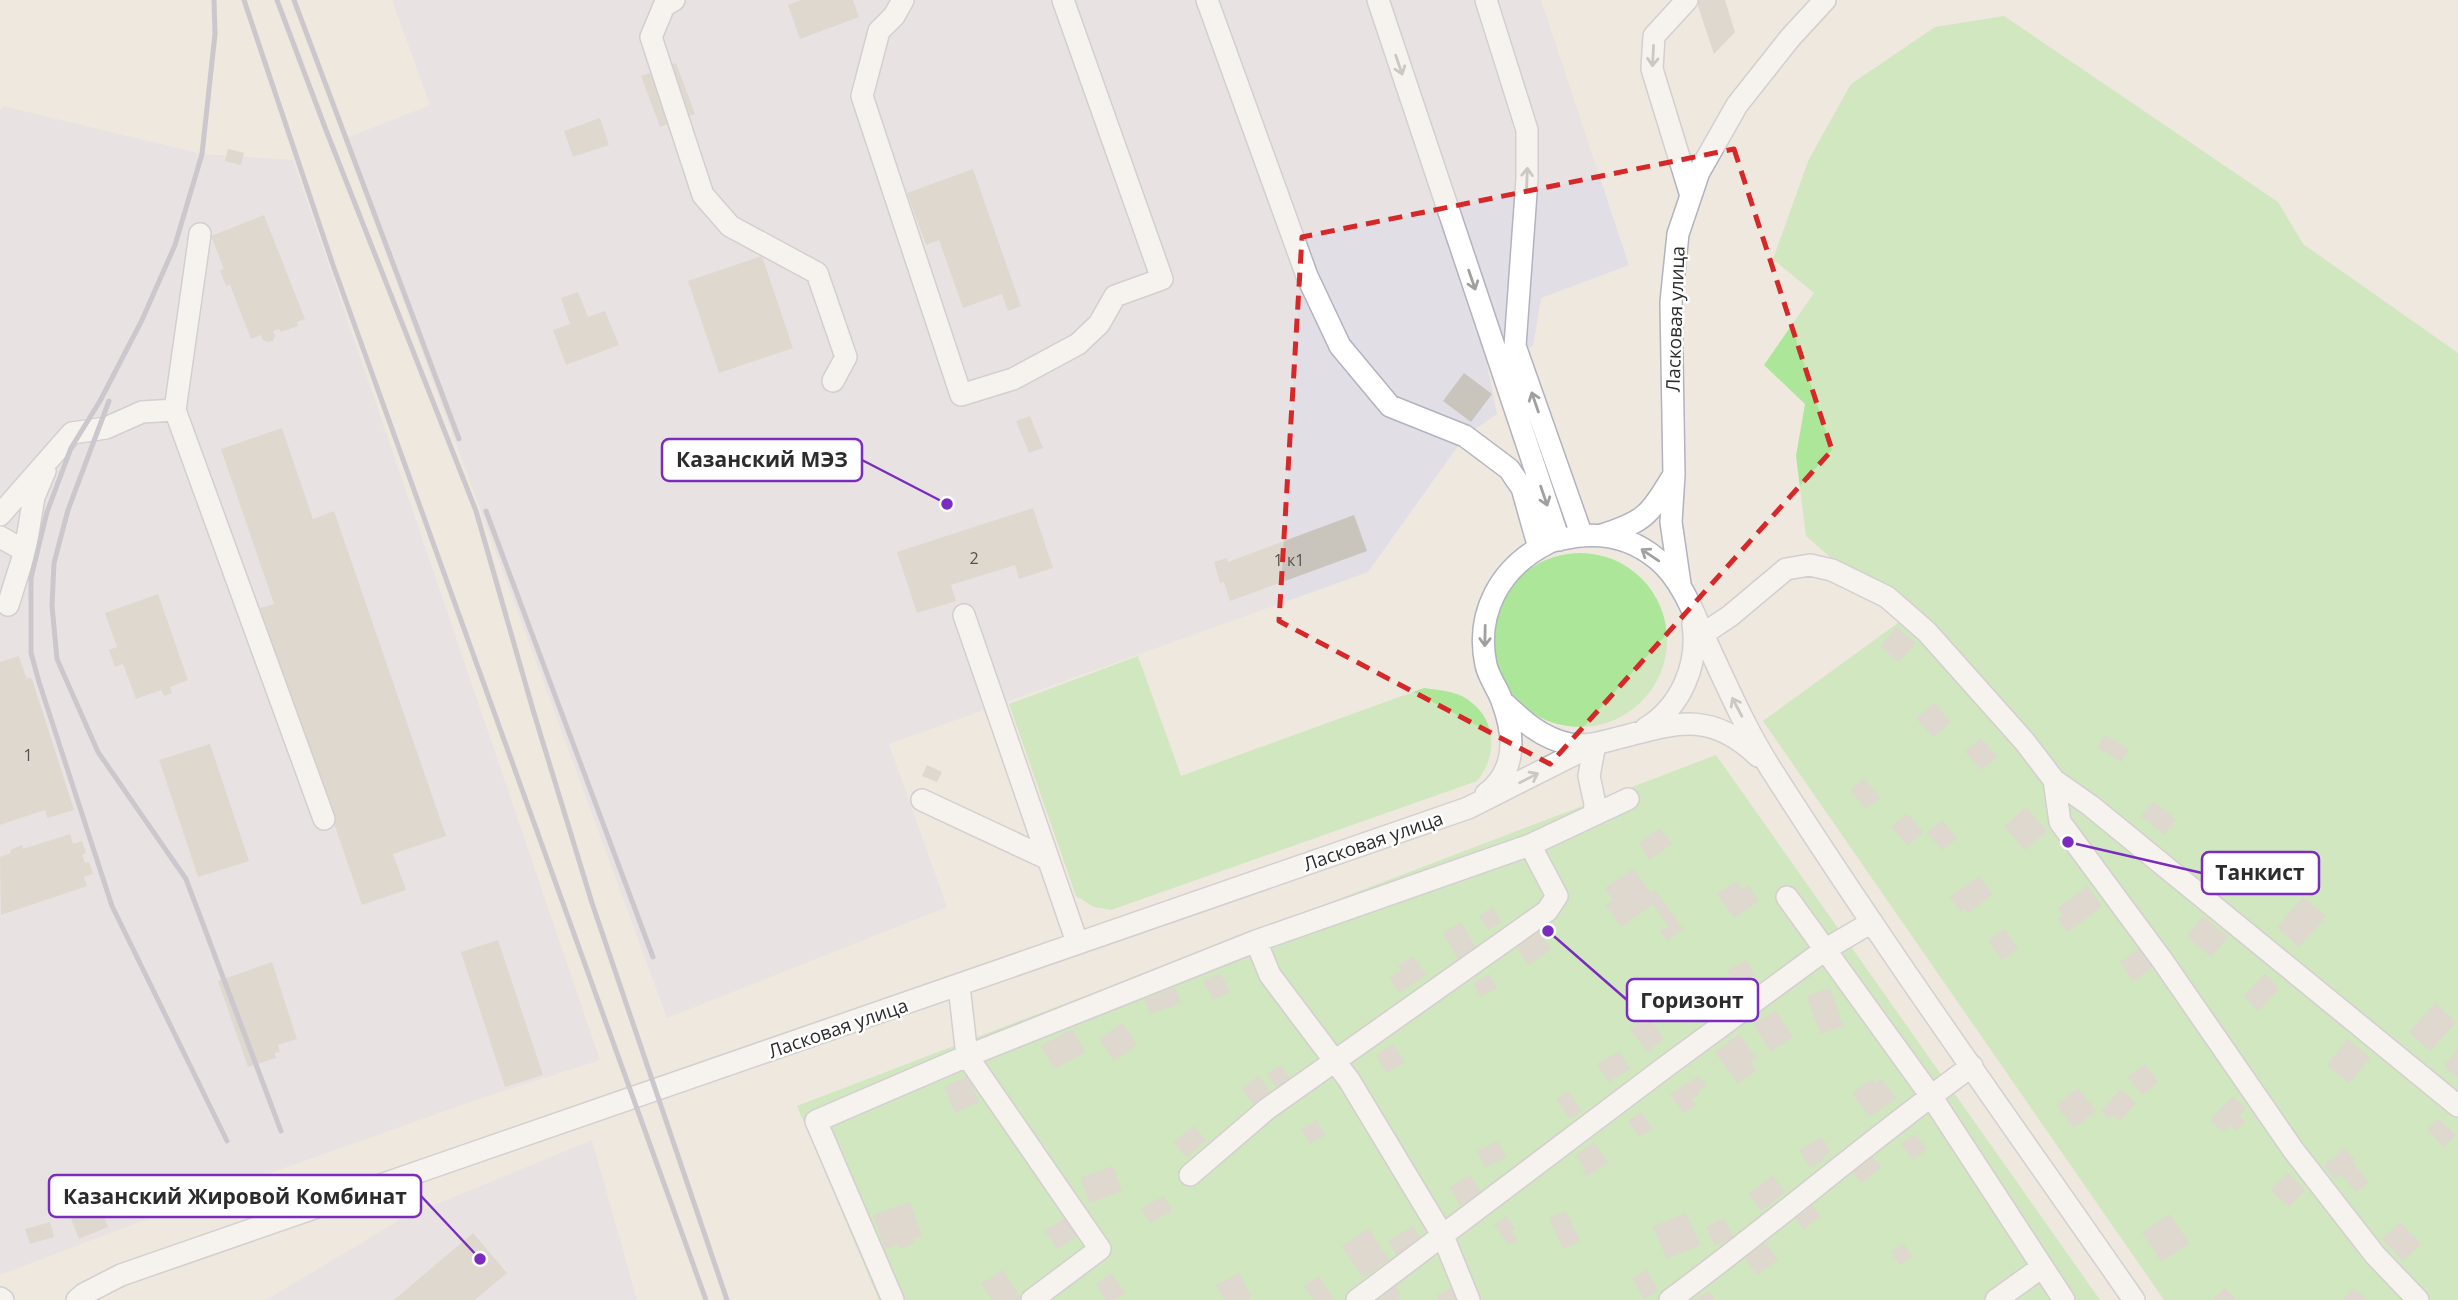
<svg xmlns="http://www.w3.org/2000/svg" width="2458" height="1300" font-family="'Open Sans',sans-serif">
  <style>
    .industrial { fill: #e1dee6 }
    .green { fill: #ace699 }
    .building { fill: #c9c5bd }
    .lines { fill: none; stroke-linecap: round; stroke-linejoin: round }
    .minor-casing { stroke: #b2b2c0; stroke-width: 24 }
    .minor { stroke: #fff; stroke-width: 21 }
    .rail { stroke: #a0a1b6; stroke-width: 5 }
    .oneway { stroke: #a0a0a0 }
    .marked { fill: none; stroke: #d62828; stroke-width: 5; stroke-dasharray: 14 9; stroke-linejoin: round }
    .labels { text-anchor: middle; stroke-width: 5; stroke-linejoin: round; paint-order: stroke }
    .number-label { font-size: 16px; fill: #535250 }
    .street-label { font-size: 19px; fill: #2c2c2c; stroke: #fff }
    .leader { fill: none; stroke: #7b2cbf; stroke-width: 2.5 }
    .callout-dot { fill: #7b2cbf; stroke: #fff; stroke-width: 2.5 }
    .callout { fill: #fff; stroke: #7b2cbf; stroke-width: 2.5 }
    .callout-label { font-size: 21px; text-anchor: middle; font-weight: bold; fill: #2c2c2c }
  </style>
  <rect width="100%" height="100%" fill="#eee8de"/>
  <path class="industrial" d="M 392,0 L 1541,0 L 1629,265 L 1541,298 L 1533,346 L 1487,365 L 1497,414 L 1465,436 L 1368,572 L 889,744 L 947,907 L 667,1018 L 344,139 L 430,105 Z
    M 3,106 L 202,154 L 293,160 L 600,1060 L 479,1099 L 239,1184 L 0,1275 L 0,111 Z
    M 592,1140 L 637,1300 L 266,1300 L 403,1218 Z"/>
  <path class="green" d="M 2004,16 L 2278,202 L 2303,244 L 2458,353 L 2458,1300 L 2164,1300 L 1763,721 L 1902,620 L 1806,536 L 1796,456 L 1805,404 L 1764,365 L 1814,293 L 1773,259 L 1809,159 L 1851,84 L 1935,27 Z
    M1493 640a87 87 0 1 1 174 0a87 87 0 1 1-174 0Z
    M 1138,656 L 1181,776 L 1424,688 C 1438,690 1455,691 1467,699 C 1497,719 1498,755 1477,781 L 1111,910 L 1094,907 L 1076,896 L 1009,704 Z
    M 1716,755 L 2100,1300 L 879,1300 L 797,1106 Z"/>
  <path class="building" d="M 801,0 L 853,0 L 859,17 L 800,39 L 788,5 Z
    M 1696,0 L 1725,0 L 1735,32 L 1714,54 Z
    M 676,63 L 695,114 L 660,127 L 641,76 Z
    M 600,118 L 609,145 L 573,157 L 564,131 Z
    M 228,149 L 244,153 L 241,165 L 225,161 Z
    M 973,169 L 1021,306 L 1008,311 L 1002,294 L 963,308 L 939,240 L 926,245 L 907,193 Z
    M 264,215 L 305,319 L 297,322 L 298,326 L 281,332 L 279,329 L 273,331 L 275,336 L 273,341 L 268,342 L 263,340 L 261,335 L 251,339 L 230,285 L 226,286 L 220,270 L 224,269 L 211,236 Z
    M 762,256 L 793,348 L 719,373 L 688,281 Z
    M 578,292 L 588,317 L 605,311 L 619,345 L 566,365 L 553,330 L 570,324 L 561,298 Z
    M 1464,373 L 1492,394 L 1471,422 L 1443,401 Z
    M 1030,416 L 1043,448 L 1029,453 L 1016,421 Z
    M 282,428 L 313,519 L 334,511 L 446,836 L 393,854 L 406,890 L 362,905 L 260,608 L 274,604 L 221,449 Z
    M 1033,508 L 1053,568 L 1019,579 L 1015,565 L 951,585 L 956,601 L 917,613 L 897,552 Z
    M 1354,515 L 1367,551 L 1230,601 L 1224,582 L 1220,583 L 1214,562 L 1227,558 L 1228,562 Z
    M 158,594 L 188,680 L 170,687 L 172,693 L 164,696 L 161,690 L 136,699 L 123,664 L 115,667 L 109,650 L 117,647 L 105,613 Z
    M 1897,627 L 1916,643 L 1899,662 L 1880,646 Z
    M 19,656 L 27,680 L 28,677 L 32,679 L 74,810 L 47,818 L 45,810 L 0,825 L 0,662 Z
    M 1934,703 L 1951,722 L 1933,737 L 1916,718 Z
    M 2105,735 L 2129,750 L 2121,762 L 2097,747 Z
    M 1981,738 L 1997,757 L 1981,770 L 1965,751 Z
    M 210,744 L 249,861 L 198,877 L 159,760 Z
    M 927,765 L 942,772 L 937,782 L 922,776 Z
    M 1864,778 L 1880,798 L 1866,809 L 1850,790 Z
    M 2154,801 L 2176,820 L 2164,835 L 2141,816 Z
    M 2026,807 L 2047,831 L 2025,850 L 2004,827 Z
    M 1907,813 L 1923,832 L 1908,845 L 1891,827 Z
    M 1942,820 L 1957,838 L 1942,850 L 1927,833 Z
    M 1660,828 L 1672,844 L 1650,860 L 1639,843 Z
    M 70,834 L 73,844 L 82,841 L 86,853 L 82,855 L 85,863 L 89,862 L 93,874 L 84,877 L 87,886 L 1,915 L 0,857 L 11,853 L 10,850 L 22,845 L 23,849 Z
    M 1633,869 L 1651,893 L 1655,890 L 1683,929 L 1667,941 L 1660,931 L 1668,926 L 1653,904 L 1621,927 L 1606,905 L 1613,900 L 1605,888 Z
    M 1979,876 L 1993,894 L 1968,913 L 1964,909 L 1961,912 L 1950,897 Z
    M 1736,881 L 1742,889 L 1748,885 L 1759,901 L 1734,918 L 1717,894 Z
    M 2087,886 L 2102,906 L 2068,932 L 2058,919 L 2063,916 L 2058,908 Z
    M 2303,897 L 2326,916 L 2299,947 L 2277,927 Z
    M 1493,907 L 1501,922 L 1488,930 L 1479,916 Z
    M 2203,916 L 2228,937 L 2211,957 L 2187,936 Z
    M 1461,922 L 1476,948 L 1458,959 L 1443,933 Z
    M 1536,929 L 1551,949 L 1529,965 L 1515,946 Z
    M 2004,929 L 2018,948 L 2002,960 L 1988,941 Z
    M 498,940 L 543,1075 L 505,1087 L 461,952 Z
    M 2142,946 L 2156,965 L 2133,981 L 2120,962 Z
    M 1413,956 L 1426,975 L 1399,993 L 1389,978 L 1401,970 L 1398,966 Z
    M 1746,960 L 1755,975 L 1735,986 L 1727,971 Z
    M 272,962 L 297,1039 L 278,1045 L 280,1052 L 275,1053 L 276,1058 L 248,1067 L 218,981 Z
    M 1220,973 L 1230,992 L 1213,1000 L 1203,981 Z
    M 1489,974 L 1497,988 L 1481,997 L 1473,984 Z
    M 2265,974 L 2279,989 L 2258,1011 L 2243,996 Z
    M 1175,988 L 1181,1003 L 1150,1014 L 1144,999 Z
    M 1830,988 L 1843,1026 L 1820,1034 L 1807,996 Z
    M 1697,994 L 1708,1010 L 1689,1023 L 1677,1008 Z
    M 2435,1003 L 2456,1022 L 2430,1051 L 2409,1032 Z
    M 1775,1010 L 1793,1037 L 1771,1052 L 1753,1024 Z
    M 1648,1016 L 1664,1039 L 1647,1052 L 1630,1029 Z
    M 1122,1023 L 1137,1045 L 1114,1061 L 1099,1039 Z
    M 1072,1029 L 1085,1052 L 1054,1069 L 1041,1046 Z
    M 1739,1034 L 1756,1058 L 1750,1062 L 1756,1070 L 1738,1084 L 1715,1052 Z
    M 2348,1039 L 2370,1058 L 2349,1083 L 2327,1065 Z
    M 1393,1044 L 1405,1062 L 1387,1073 L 1376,1055 Z
    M 2458,1049 L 2458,1078 L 2444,1066 Z
    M 1619,1051 L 1630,1069 L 1608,1082 L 1597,1064 Z
    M 2145,1064 L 2158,1082 L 2142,1095 L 2128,1077 Z
    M 1280,1065 L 1290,1078 L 1276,1088 L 1267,1074 Z
    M 968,1076 L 979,1102 L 955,1113 L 944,1087 Z
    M 1259,1076 L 1271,1093 L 1253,1105 L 1242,1088 Z
    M 1699,1076 L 1706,1086 L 1697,1092 L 1699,1094 L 1692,1099 L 1696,1105 L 1683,1113 L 1670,1094 Z
    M 1872,1079 L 1875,1083 L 1882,1079 L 1896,1098 L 1870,1117 L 1852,1093 Z
    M 2078,1088 L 2096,1111 L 2074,1128 L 2056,1105 Z
    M 2121,1089 L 2136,1103 L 2120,1121 L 2113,1115 L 2109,1119 L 2101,1111 Z
    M 1568,1091 L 1582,1111 L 1570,1119 L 1556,1099 Z
    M 2233,1096 L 2246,1109 L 2239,1115 L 2245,1121 L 2235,1131 L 2230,1125 L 2223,1132 L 2210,1120 Z
    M 1641,1112 L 1652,1128 L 1639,1137 L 1628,1121 Z
    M 2438,1119 L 2456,1135 L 2444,1147 L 2427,1130 Z
    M 1316,1120 L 1325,1135 L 1310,1144 L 1301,1130 Z
    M 1194,1126 L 1206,1141 L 1186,1157 L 1174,1142 Z
    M 1915,1134 L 1927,1149 L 1913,1160 L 1901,1144 Z
    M 1822,1137 L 1830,1152 L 1822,1157 L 1824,1160 L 1810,1168 L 1799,1150 Z
    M 1497,1141 L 1506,1157 L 1485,1168 L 1477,1151 Z
    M 1594,1142 L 1608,1162 L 1586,1177 L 1582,1172 L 1586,1170 L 1575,1155 Z
    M 2345,1148 L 2355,1160 L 2352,1162 L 2369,1182 L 2356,1192 L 2341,1174 L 2335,1179 L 2324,1166 Z
    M 1872,1156 L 1881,1167 L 1861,1183 L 1853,1173 Z
    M 1113,1166 L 1122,1191 L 1089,1203 L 1080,1178 Z
    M 2288,1173 L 2305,1190 L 2289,1207 L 2271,1190 Z
    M 1470,1175 L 1481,1192 L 1460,1205 L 1450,1187 Z
    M 1773,1176 L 1785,1192 L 1761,1211 L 1748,1194 Z
    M 1164,1196 L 1172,1211 L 1150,1223 L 1141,1208 Z
    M 910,1202 L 922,1236 L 913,1239 L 914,1244 L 900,1249 L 898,1244 L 885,1249 L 873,1215 Z
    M 99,1205 L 108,1227 L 79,1239 L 70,1216 Z
    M 1812,1205 L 1820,1216 L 1804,1229 L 1795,1218 Z
    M 1566,1211 L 1580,1241 L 1563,1249 L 1549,1218 Z
    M 1686,1213 L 1700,1245 L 1667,1259 L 1653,1227 Z
    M 2169,1214 L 2189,1243 L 2162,1262 L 2142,1233 Z
    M 1506,1216 L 1515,1228 L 1511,1231 L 1517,1239 L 1509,1245 L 1494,1225 Z
    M 1067,1217 L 1079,1235 L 1057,1249 L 1045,1231 Z
    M 1724,1218 L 1733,1237 L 1715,1246 L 1706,1227 Z
    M 50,1222 L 54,1237 L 30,1244 L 25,1229 Z
    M 2400,1222 L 2421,1244 L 2403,1261 L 2382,1239 Z
    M 1413,1226 L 1422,1241 L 1397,1256 L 1388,1241 Z
    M 1368,1228 L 1389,1260 L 1363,1278 L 1342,1246 Z
    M 473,1233 L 507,1273 L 475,1300 L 394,1300 Z
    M 1766,1243 L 1778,1260 L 1757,1275 L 1745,1258 Z
    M 1903,1243 L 1912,1256 L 1900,1265 L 1891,1252 Z
    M 1003,1270 L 1021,1298 L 1018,1300 L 992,1300 L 981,1284 Z
    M 1647,1270 L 1658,1291 L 1644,1299 L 1632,1278 Z
    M 1112,1273 L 1125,1293 L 1114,1300 L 1106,1300 L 1096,1284 Z
    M 1239,1273 L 1252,1298 L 1248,1300 L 1224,1300 L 1216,1285 Z
    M 1319,1276 L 1334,1300 L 1313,1300 L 1304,1286 Z
    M 1394,1283 L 1400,1294 L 1397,1295 L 1400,1300 L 1377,1300 L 1384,1296 L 1381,1290 Z
    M 1454,1287 L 1461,1300 L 1438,1300 L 1436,1296 Z
    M 2225,1288 L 2236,1300 L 2212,1300 Z
    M 2353,1288 L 2368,1300 L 2343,1300 Z
    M 1709,1291 L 1714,1300 L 1693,1300 Z"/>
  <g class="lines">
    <defs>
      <path id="minor" d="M 674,0 L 664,6 L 651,37 L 703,195 L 730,226 L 817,273 L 846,357 L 833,381
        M 903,0 L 894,16 L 879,31 L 862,96 L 961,395 L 1013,379 L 1078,344 L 1099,324 L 1115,296 L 1162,279 L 1063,0
        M 1207,0 L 1307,276 L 1340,346 L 1390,406 L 1465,436 L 1509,469 L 1522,488 L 1539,548
        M 1378,0 L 1559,540
        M 1486,0 L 1527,130 L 1527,179 L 1515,346 L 1582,536
        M 1687,0 L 1654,36 L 1652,69 L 1691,196
        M 200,234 L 175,410 L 324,819
        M 0,515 L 72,433 L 106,428 L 142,412 L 175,410
        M 1602,535 C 1646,521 1649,515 1673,476
        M 0,537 L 25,551
        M 1680,584 L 1671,522 L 1674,475 L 1671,302 L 1678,234 L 1699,172 L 1737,105 L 1790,38 L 1825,0
        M 8,605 L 25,551 L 34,497 L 45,471
        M 964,615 L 1077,942
        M 1703,634 L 1730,616 L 1786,569 L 1810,565 L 1832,570 L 1887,597 L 1927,632 L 2025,742 L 2054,780 L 2091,806 L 2458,1106
        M 1503,702 C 1522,720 1542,739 1570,744 C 1586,747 1603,742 1618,738 C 1676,723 1710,710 1758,756
        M 1646,728 C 1681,707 1699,664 1693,624
        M 2054,780 L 2060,822 L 2162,960 L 2294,1151 L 2375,1255 L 2418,1300
        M 1486,794 C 1517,771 1515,735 1502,701 C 1498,689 1489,678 1486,665 C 1475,613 1500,567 1548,543 C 1555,539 1565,539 1573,537 C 1604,532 1633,539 1657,559 C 1685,582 1697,623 1712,654 C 1730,693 1748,733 1771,769 C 1886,950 2012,1124 2134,1300
        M 922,800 L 1048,859
        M 1594,814 L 1595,804 L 1589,776 L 1595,744
        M 1787,897 L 1931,1096 L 2064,1300
        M 1256,941 L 1270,975 L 1349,1080 L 1443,1236 L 1469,1300
        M 959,986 L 967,1056 L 1100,1249 L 1032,1300
        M 1190,1175 L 1267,1109 L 1547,911 L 1557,896 L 1530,845
        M 0,1298 L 3,1300
        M 77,1300 L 84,1294 L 121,1275 L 1468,808 L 1595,744
        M 893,1300 L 816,1121 L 967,1056 L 1256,941 L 1530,845 L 1628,799
        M 1357,1300 L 1664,1068 L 1826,949 L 1872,922
        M 1670,1300 C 1773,1224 1869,1140 1972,1066
        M 1996,1300 L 2042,1267"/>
    </defs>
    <use href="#minor" class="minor-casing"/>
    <use href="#minor" class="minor"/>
    <path class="rail" d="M 214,0 L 215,34 L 202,154 L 175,245 L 142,320 L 100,401 L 71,448 L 47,512 L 31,578 L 31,653 L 39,682 L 112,906 L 227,1141
      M 244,0 L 334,268 L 706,1300
      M 277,0 L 326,130 L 476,511 L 533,710 L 592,903 L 727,1300
      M 294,0 L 459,439
      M 109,401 L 68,510 L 54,563 L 52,606 L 57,659 L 98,752 L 186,879 L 281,1131
      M 486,511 L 653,957"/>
  </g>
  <defs><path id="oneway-shaft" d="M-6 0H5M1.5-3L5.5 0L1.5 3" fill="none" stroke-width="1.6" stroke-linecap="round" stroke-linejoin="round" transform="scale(1.75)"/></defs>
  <g class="oneway">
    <use href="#oneway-shaft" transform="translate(1653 56) rotate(93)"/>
    <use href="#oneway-shaft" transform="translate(1399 65) rotate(71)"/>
    <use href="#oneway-shaft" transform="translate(1527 178) rotate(-88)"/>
    <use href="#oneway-shaft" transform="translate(1472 280) rotate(71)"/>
    <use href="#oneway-shaft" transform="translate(1535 402) rotate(-109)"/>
    <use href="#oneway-shaft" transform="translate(1544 496) rotate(71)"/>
    <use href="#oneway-shaft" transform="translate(1650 555) rotate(-146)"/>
    <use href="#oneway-shaft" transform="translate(1485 636) rotate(91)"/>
    <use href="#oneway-shaft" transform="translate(1737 707) rotate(-118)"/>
    <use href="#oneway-shaft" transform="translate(1529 778) rotate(-27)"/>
  </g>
  <path d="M0 0H2458V1300H0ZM 1734,149 L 1832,450 L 1550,764 L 1279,621 L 1302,237 Z" fill="#eee8de" fill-opacity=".55" fill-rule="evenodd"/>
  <path class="marked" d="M 1734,149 L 1832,450 L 1550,764 L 1279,621 L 1302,237 Z"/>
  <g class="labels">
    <g class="number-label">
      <text x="974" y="564">2</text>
      <text x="1289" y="566">1 к1</text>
      <text x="28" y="761">1</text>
    </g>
    <g class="street-label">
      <text transform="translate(1675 319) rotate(-88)" y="7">Ласковая улица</text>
      <text transform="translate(1373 841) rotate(-19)" y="7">Ласковая улица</text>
      <text transform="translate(838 1028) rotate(-19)" y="7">Ласковая улица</text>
    </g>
  </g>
  <path class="leader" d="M947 504L862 460M2068 842L2202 873M1548 931L1627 1000M480 1259L421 1196"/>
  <g class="callout-dot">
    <circle cx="947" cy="504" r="7"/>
    <circle cx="2068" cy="842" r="7"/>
    <circle cx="1548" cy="931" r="7"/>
    <circle cx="480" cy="1259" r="7"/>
  </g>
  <g class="callout">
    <rect x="662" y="439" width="200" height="42" rx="7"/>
    <rect x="2202" y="852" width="117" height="42" rx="7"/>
    <rect x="1627" y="979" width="131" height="42" rx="7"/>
    <rect x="49" y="1175" width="372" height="42" rx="7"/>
  </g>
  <g class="callout-label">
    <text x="762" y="467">Казанский МЭЗ</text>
    <text x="2260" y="880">Танкист</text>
    <text x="1692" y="1008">Горизонт</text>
    <text x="235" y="1204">Казанский Жировой Комбинат</text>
  </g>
</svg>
